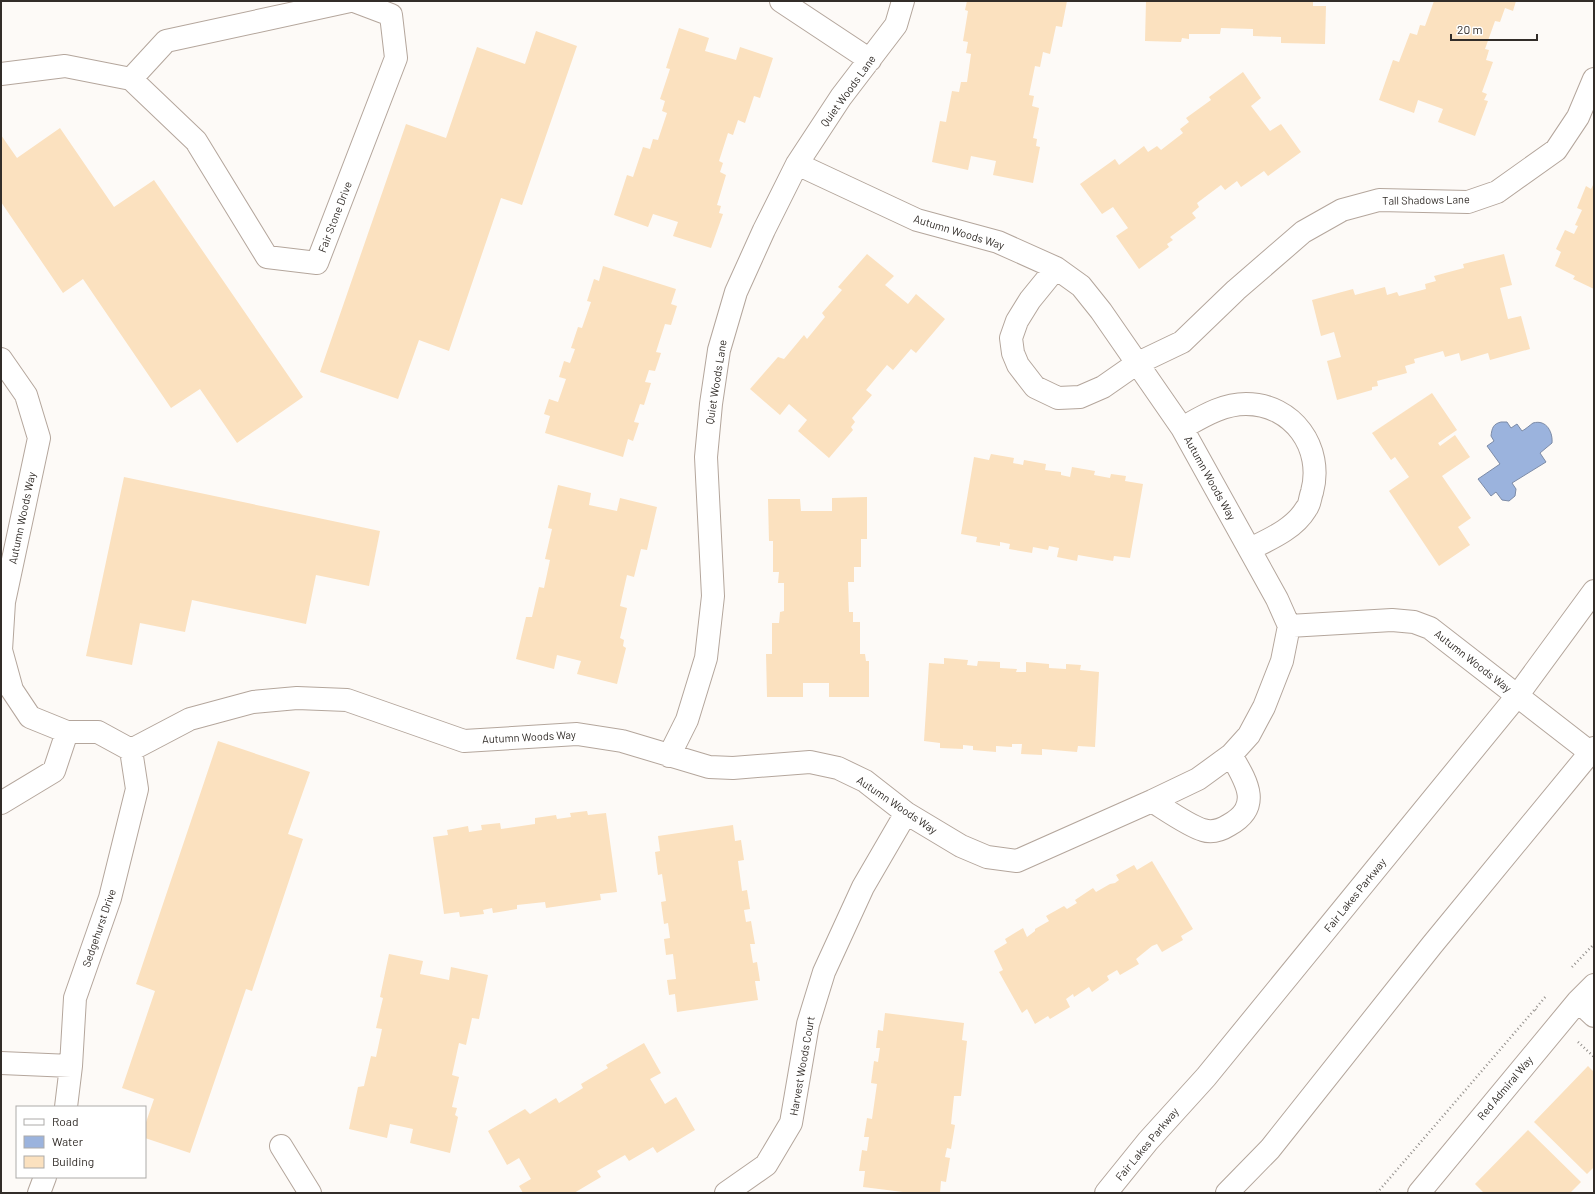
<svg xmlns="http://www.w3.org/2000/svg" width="1595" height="1194" font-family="Barlow,sans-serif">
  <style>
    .water { fill: #9bb3dd; stroke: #7c8ba7 }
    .building { fill: #fbe1bf }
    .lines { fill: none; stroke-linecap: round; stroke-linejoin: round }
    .minor-casing { stroke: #b4a69c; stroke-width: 24 }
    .major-casing { stroke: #b4a69c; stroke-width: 24 }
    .path { stroke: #928e8a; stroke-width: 2.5; stroke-dasharray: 1 3; stroke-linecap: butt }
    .minor { stroke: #fff; stroke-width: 22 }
    .major { stroke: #fff; stroke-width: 22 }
    .labels { text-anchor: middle; stroke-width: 3.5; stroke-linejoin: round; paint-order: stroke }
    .street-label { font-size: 11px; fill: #322d29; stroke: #fff }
  </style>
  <rect width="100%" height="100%" fill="#fdfaf7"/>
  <path class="water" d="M 1501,422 L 1507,422 L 1511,428 L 1517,424 L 1522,431 C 1526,429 1530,425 1533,423 C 1547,419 1553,433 1552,443 L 1540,453 L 1546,462 L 1512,483 L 1516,489 L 1515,496 L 1509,501 L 1502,500 L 1496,492 L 1491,496 L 1478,479 L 1500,464 L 1487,446 L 1494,441 L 1491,436 C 1492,428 1493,424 1501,422 Z"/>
  <path class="building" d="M 967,1 L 1067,1 L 1062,27 L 1056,26 L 1050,54 L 1043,52 L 1040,67 L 1035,66 L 1029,95 L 1034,96 L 1032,106 L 1039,108 L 1033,138 L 1037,139 L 1036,146 L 1040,147 L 1033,183 L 993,175 L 996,161 L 971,156 L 968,170 L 932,162 L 940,121 L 946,122 L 952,91 L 959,92 L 961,82 L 967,82 L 971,54 L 966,53 L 968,42 L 963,41 L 968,11 L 965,10 Z
    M 1146,1 L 1313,1 L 1313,6 L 1326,6 L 1325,44 L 1281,43 L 1281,37 L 1253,36 L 1253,29 L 1221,28 L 1220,34 L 1189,34 L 1189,39 L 1182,38 L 1181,42 L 1145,41 Z
    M 1434,1 L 1516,1 L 1513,11 L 1505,8 L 1500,22 L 1495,21 L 1485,49 L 1489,50 L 1486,60 L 1493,62 L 1482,92 L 1487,94 L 1484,100 L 1488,101 L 1475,136 L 1438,122 L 1443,109 L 1418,100 L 1414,113 L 1379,100 L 1393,60 L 1399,62 L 1410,33 L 1417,35 L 1420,25 L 1425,26 Z
    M 679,28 L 709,38 L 705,51 L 736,60 L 740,47 L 773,58 L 760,98 L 754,96 L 745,123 L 738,120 L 733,135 L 728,133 L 719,161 L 723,163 L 720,172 L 726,175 L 717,205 L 721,206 L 719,213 L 723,214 L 711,248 L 673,236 L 678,222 L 653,214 L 648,227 L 614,215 L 627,175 L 633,177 L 643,147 L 650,149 L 653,139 L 658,140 L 667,113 L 662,111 L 665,101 L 660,99 L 670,69 L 666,68 Z
    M 536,31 L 577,46 L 522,205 L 501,198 L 449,351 L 419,340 L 398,399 L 320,372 L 406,124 L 446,138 L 477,47 L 525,64 Z
    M 1243,72 L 1261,98 L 1251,106 L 1270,131 L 1281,124 L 1301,152 L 1268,176 L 1264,171 L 1241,187 L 1237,181 L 1225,190 L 1221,185 L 1197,203 L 1199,207 L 1192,213 L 1196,218 L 1170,237 L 1173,240 L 1167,244 L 1169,247 L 1139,269 L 1116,236 L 1128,228 L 1113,207 L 1102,214 L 1080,184 L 1115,159 L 1119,165 L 1144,146 L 1148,152 L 1157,146 L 1161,150 L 1183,133 L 1180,129 L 1189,122 L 1186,118 L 1211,100 L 1209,97 Z
    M 60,128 L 114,207 L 154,180 L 303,397 L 237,443 L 200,389 L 171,408 L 83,279 L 63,293 L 1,202 L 1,135 L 17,158 Z
    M 1594,183 L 1594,289 L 1573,279 L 1575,276 L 1555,266 L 1561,252 L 1556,249 L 1565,230 L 1574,234 L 1578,226 L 1575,225 L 1582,210 L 1577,208 L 1586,186 L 1591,189 Z
    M 867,254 L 894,276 L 885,285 L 908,304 L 916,294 L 945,319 L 916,353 L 911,349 L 893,370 L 887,365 L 866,390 L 872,395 L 852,418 L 855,422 L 851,427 L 853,430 L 829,458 L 798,431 L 807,420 L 789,404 L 780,415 L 750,389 L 778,357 L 784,359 L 804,335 L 807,339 L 825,317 L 822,313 L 842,290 L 838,287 Z
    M 1504,254 L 1512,285 L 1500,288 L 1508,319 L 1521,316 L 1530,349 L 1490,360 L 1488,353 L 1461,361 L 1459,353 L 1445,357 L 1443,351 L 1414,359 L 1415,363 L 1405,366 L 1407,373 L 1377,381 L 1378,386 L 1372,387 L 1372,390 L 1337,400 L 1327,361 L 1341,357 L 1334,332 L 1321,336 L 1312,300 L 1353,289 L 1355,295 L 1385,287 L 1387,295 L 1397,292 L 1399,296 L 1426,289 L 1425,284 L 1436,281 L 1434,276 L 1464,268 L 1463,264 Z
    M 603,266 L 676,289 L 671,304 L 677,306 L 671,325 L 665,324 L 656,352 L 661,353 L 655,371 L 649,370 L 645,382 L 651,383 L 644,405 L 640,404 L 634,422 L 639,423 L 633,441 L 628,439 L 623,457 L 545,433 L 550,416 L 544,414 L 549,399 L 558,402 L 566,379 L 559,377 L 564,361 L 570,363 L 575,349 L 571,348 L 578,327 L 582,328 L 591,302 L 587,301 L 594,279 L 599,281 Z
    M 1432,393 L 1457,430 L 1438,443 L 1440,446 L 1455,435 L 1470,457 L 1442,476 L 1471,518 L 1458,527 L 1470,545 L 1439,566 L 1389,491 L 1409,477 L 1395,457 L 1391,460 L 1372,433 Z
    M 991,454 L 1014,458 L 1013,463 L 1023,465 L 1024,460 L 1046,464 L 1045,470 L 1061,472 L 1061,475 L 1070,477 L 1072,467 L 1095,471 L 1094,475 L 1110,478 L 1111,474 L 1126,476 L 1125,481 L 1143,484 L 1130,558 L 1114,556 L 1113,561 L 1078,555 L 1077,561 L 1057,557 L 1059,548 L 1049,546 L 1048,550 L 1033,547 L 1032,553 L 1009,549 L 1010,544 L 1000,542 L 1000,546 L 976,542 L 977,537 L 961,534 L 974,457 L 989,460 Z
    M 124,477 L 380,531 L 369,586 L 316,575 L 306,624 L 192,600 L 185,632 L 140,623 L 132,665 L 86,656 Z
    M 558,485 L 591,493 L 589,505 L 617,511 L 620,498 L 657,507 L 647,550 L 641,549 L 634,577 L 627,575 L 620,606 L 627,608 L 620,638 L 624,640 L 623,646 L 626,648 L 617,684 L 577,674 L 581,661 L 557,655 L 554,669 L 516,659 L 526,617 L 532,617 L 539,587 L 544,588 L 550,560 L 545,559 L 552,529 L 548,528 Z
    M 867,497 L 867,539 L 861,539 L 861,567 L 854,567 L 854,582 L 848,582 L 849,612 L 853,612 L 853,622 L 860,622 L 860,654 L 865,654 L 866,661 L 869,661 L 869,697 L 829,697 L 829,683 L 803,683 L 803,697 L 767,697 L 766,654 L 772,654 L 772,623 L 779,623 L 780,612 L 784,611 L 784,583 L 778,583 L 779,572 L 773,572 L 773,541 L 769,541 L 768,499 L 800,499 L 801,511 L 832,511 L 832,498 Z
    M 944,658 L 968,660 L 967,665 L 977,666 L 978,661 L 1000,662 L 1000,668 L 1017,669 L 1016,672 L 1026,672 L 1026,662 L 1049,664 L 1049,668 L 1066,669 L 1066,664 L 1081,665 L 1080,670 L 1099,672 L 1095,747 L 1078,746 L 1077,752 L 1042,749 L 1042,755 L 1021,754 L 1022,744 L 1012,744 L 1012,747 L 996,746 L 996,752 L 973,750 L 973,746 L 963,745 L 963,749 L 940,748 L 940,743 L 924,741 L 929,663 L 944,664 Z
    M 218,741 L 310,772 L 288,834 L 303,839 L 252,991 L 246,989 L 190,1153 L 145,1138 L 145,1125 L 154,1099 L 122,1088 L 155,991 L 136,984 Z
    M 587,811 L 588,815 L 606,813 L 617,892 L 600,894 L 601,900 L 546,908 L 545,902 L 517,905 L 517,909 L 493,913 L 492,908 L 483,910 L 484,914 L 460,917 L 459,912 L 444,914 L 433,837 L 448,835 L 447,830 L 468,826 L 469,832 L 482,830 L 481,825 L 500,823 L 501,829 L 535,824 L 535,818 L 556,815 L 557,819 L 571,817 L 570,813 Z
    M 733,825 L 735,841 L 741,840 L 744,860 L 738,861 L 742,891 L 747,890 L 750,909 L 744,910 L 746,922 L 751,921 L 755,944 L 750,944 L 753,963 L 757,962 L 760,981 L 755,981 L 758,1000 L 677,1012 L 675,994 L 669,995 L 667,980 L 676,979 L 673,954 L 666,955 L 664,939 L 670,938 L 668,923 L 664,924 L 661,902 L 666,901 L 662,874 L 658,875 L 655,852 L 660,851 L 658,836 Z
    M 1152,861 L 1193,929 L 1181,936 L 1183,940 L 1162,952 L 1157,944 L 1152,946 L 1136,959 L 1139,964 L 1120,975 L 1117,970 L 1107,976 L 1109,980 L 1092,992 L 1089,987 L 1074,997 L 1073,994 L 1066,999 L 1070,1007 L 1050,1019 L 1048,1016 L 1035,1024 L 1027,1009 L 1022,1013 L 999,972 L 1003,970 L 994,951 L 1007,943 L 1005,939 L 1023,928 L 1027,937 L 1035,931 L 1035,929 L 1049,921 L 1046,916 L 1064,906 L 1067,909 L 1077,903 L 1075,900 L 1093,888 L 1096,892 L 1110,884 L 1115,883 L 1119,880 L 1116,875 L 1134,865 L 1137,870 Z
    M 389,954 L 423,961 L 420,974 L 449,980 L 451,967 L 488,975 L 479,1019 L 472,1018 L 466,1045 L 459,1043 L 452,1075 L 459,1077 L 452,1107 L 457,1108 L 455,1115 L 458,1117 L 450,1153 L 410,1143 L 413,1129 L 390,1124 L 387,1138 L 349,1129 L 358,1087 L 364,1086 L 371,1056 L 376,1057 L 382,1029 L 376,1028 L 383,998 L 380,997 Z
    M 885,1013 L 964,1023 L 962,1040 L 967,1041 L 961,1096 L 954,1096 L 951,1124 L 955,1125 L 951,1149 L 947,1148 L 945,1157 L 950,1158 L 946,1182 L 941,1181 L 940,1193 L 911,1193 L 863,1187 L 865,1171 L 859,1171 L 862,1150 L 867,1151 L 869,1137 L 864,1137 L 867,1118 L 872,1119 L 877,1084 L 871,1083 L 874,1061 L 878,1062 L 880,1048 L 876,1048 L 878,1030 L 883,1031 Z
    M 644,1043 L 661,1073 L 650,1079 L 665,1104 L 676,1097 L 695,1130 L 657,1153 L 653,1147 L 629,1161 L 625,1155 L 597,1171 L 601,1177 L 574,1193 L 523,1193 L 519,1186 L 531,1179 L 519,1158 L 507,1165 L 488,1131 L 525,1109 L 530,1114 L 556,1098 L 559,1103 L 583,1088 L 581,1084 L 608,1068 L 606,1065 Z
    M 1588,1066 L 1594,1072 L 1594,1167 L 1587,1174 L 1534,1122 Z
    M 1528,1130 L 1581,1182 L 1570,1193 L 1484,1193 L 1475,1184 Z"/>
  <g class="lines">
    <defs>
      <path id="minor" d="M 781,1 L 870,60
        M 1,74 L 65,66 L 131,79 L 196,141 L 267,257 L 317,263 L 396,58 L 391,15 L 354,1
        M 131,79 L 166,41 L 350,1
        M 1056,268 L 1030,300 L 1017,321 L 1011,338 L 1013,353 L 1018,365 L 1035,387 L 1058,398 L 1080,397 L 1103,387 L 1136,364 L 1182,342 L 1236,290 L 1303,232 L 1342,210 L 1379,200 L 1468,202 L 1497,192 L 1556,150 L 1578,117 L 1594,79
        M 1,359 L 26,395 L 39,438 L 4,602 L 1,650 L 12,690 L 30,717 L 67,732 L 98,732 L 131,750 L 190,719 L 253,702 L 297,698 L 347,700 L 464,741 L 577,734 L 622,741 L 709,767 L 733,768 L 810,762 L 838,768 L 865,781 L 906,813 L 961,846 L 987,857 L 1017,861 L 1152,801 L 1198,779 L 1231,755 L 1249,735 L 1264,707 L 1282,661 L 1289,626 L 1277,599 L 1182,428 L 1101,311 L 1081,286 L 1056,268 L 998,242 L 917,220 L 797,164
        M 1182,428 C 1202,417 1222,404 1246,404 C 1293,404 1324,448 1312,492 C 1310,497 1310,505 1306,509 C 1294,529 1270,539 1250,549
        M 1289,626 L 1392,620 L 1414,622 L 1430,628 L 1591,753
        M 669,756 L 687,720 L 706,658 L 713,596 L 706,457 L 711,404 L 719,350 L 736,292 L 764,230 L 797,164 L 841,97 L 896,25 L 903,1
        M 1152,801 C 1165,809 1189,826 1203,830 C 1212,833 1221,830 1229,825 C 1263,806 1246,781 1231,755
        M 1,803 L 54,771 L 67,732
        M 1578,1001 L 1594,1016
        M 1,1063 L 71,1066
        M 66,1107 L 71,1066 L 75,998 L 110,898 L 137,789 L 131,750
        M 281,1146 L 310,1193
        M 39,1193 L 45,1177
        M 726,1193 L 766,1165 L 791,1123 L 808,1024 L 824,972 L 863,887 L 906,813
        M 1419,1193 L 1578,1001 L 1594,985"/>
      <path id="major" d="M 1106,1193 L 1148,1141 L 1206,1077 L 1517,696 L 1594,591
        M 1227,1193 L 1270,1149 L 1432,945 L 1594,748"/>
    </defs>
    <use href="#minor" class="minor-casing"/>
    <use href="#major" class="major-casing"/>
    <path class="path" d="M 1572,967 L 1594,944
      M 1536,1010 L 1535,1009 L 1547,995
      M 1578,1042 L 1594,1057
      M 1377,1193 L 1535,1009"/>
    <use href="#minor" class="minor"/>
    <use href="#major" class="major"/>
  </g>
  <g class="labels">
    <g class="street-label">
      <text transform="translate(848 91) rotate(-54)" y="4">Quiet Woods Lane</text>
      <text transform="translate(1426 200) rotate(-1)" y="4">Tall Shadows Lane</text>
      <text transform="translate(335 217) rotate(-69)" y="4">Fair Stone Drive</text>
      <text transform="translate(959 232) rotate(17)" y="4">Autumn Woods Way</text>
      <text transform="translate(716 382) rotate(-81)" y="4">Quiet Woods Lane</text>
      <text transform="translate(1210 478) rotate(61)" y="4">Autumn Woods Way</text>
      <text transform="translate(22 518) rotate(-78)" y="4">Autumn Woods Way</text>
      <text transform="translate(1473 661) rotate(38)" y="4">Autumn Woods Way</text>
      <text transform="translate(529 737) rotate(-3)" y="4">Autumn Woods Way</text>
      <text transform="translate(897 805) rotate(34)" y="4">Autumn Woods Way</text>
      <text transform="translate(1355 895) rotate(-51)" y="4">Fair Lakes Parkway</text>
      <text transform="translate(99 928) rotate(-71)" y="4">Sedgehurst Drive</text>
      <text transform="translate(802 1066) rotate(-80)" y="4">Harvest Woods Court</text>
      <text transform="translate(1505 1088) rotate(-50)" y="4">Red Admiral Way</text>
      <text transform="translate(1147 1144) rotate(-50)" y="4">Fair Lakes Parkway</text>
    </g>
  </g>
  <rect width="1595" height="1194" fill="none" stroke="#322d29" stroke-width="4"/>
  <rect x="16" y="1106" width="130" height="72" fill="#ffffff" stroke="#adaba9"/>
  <rect x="24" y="1119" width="20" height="6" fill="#ffffff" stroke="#adaba9"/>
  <text x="52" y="1126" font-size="12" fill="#322d29">Road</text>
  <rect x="24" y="1136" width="20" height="12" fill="#9bb3dd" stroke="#adaba9"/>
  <text x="52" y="1146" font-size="12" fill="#322d29">Water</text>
  <rect x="24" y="1156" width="20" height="12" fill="#fbe1bf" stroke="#adaba9"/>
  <text x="52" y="1166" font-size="12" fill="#322d29">Building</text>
  <path d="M1451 34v6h86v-6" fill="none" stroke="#322d29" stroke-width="2"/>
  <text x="1457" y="34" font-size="12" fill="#322d29" stroke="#ffffff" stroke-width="3" paint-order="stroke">20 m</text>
</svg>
